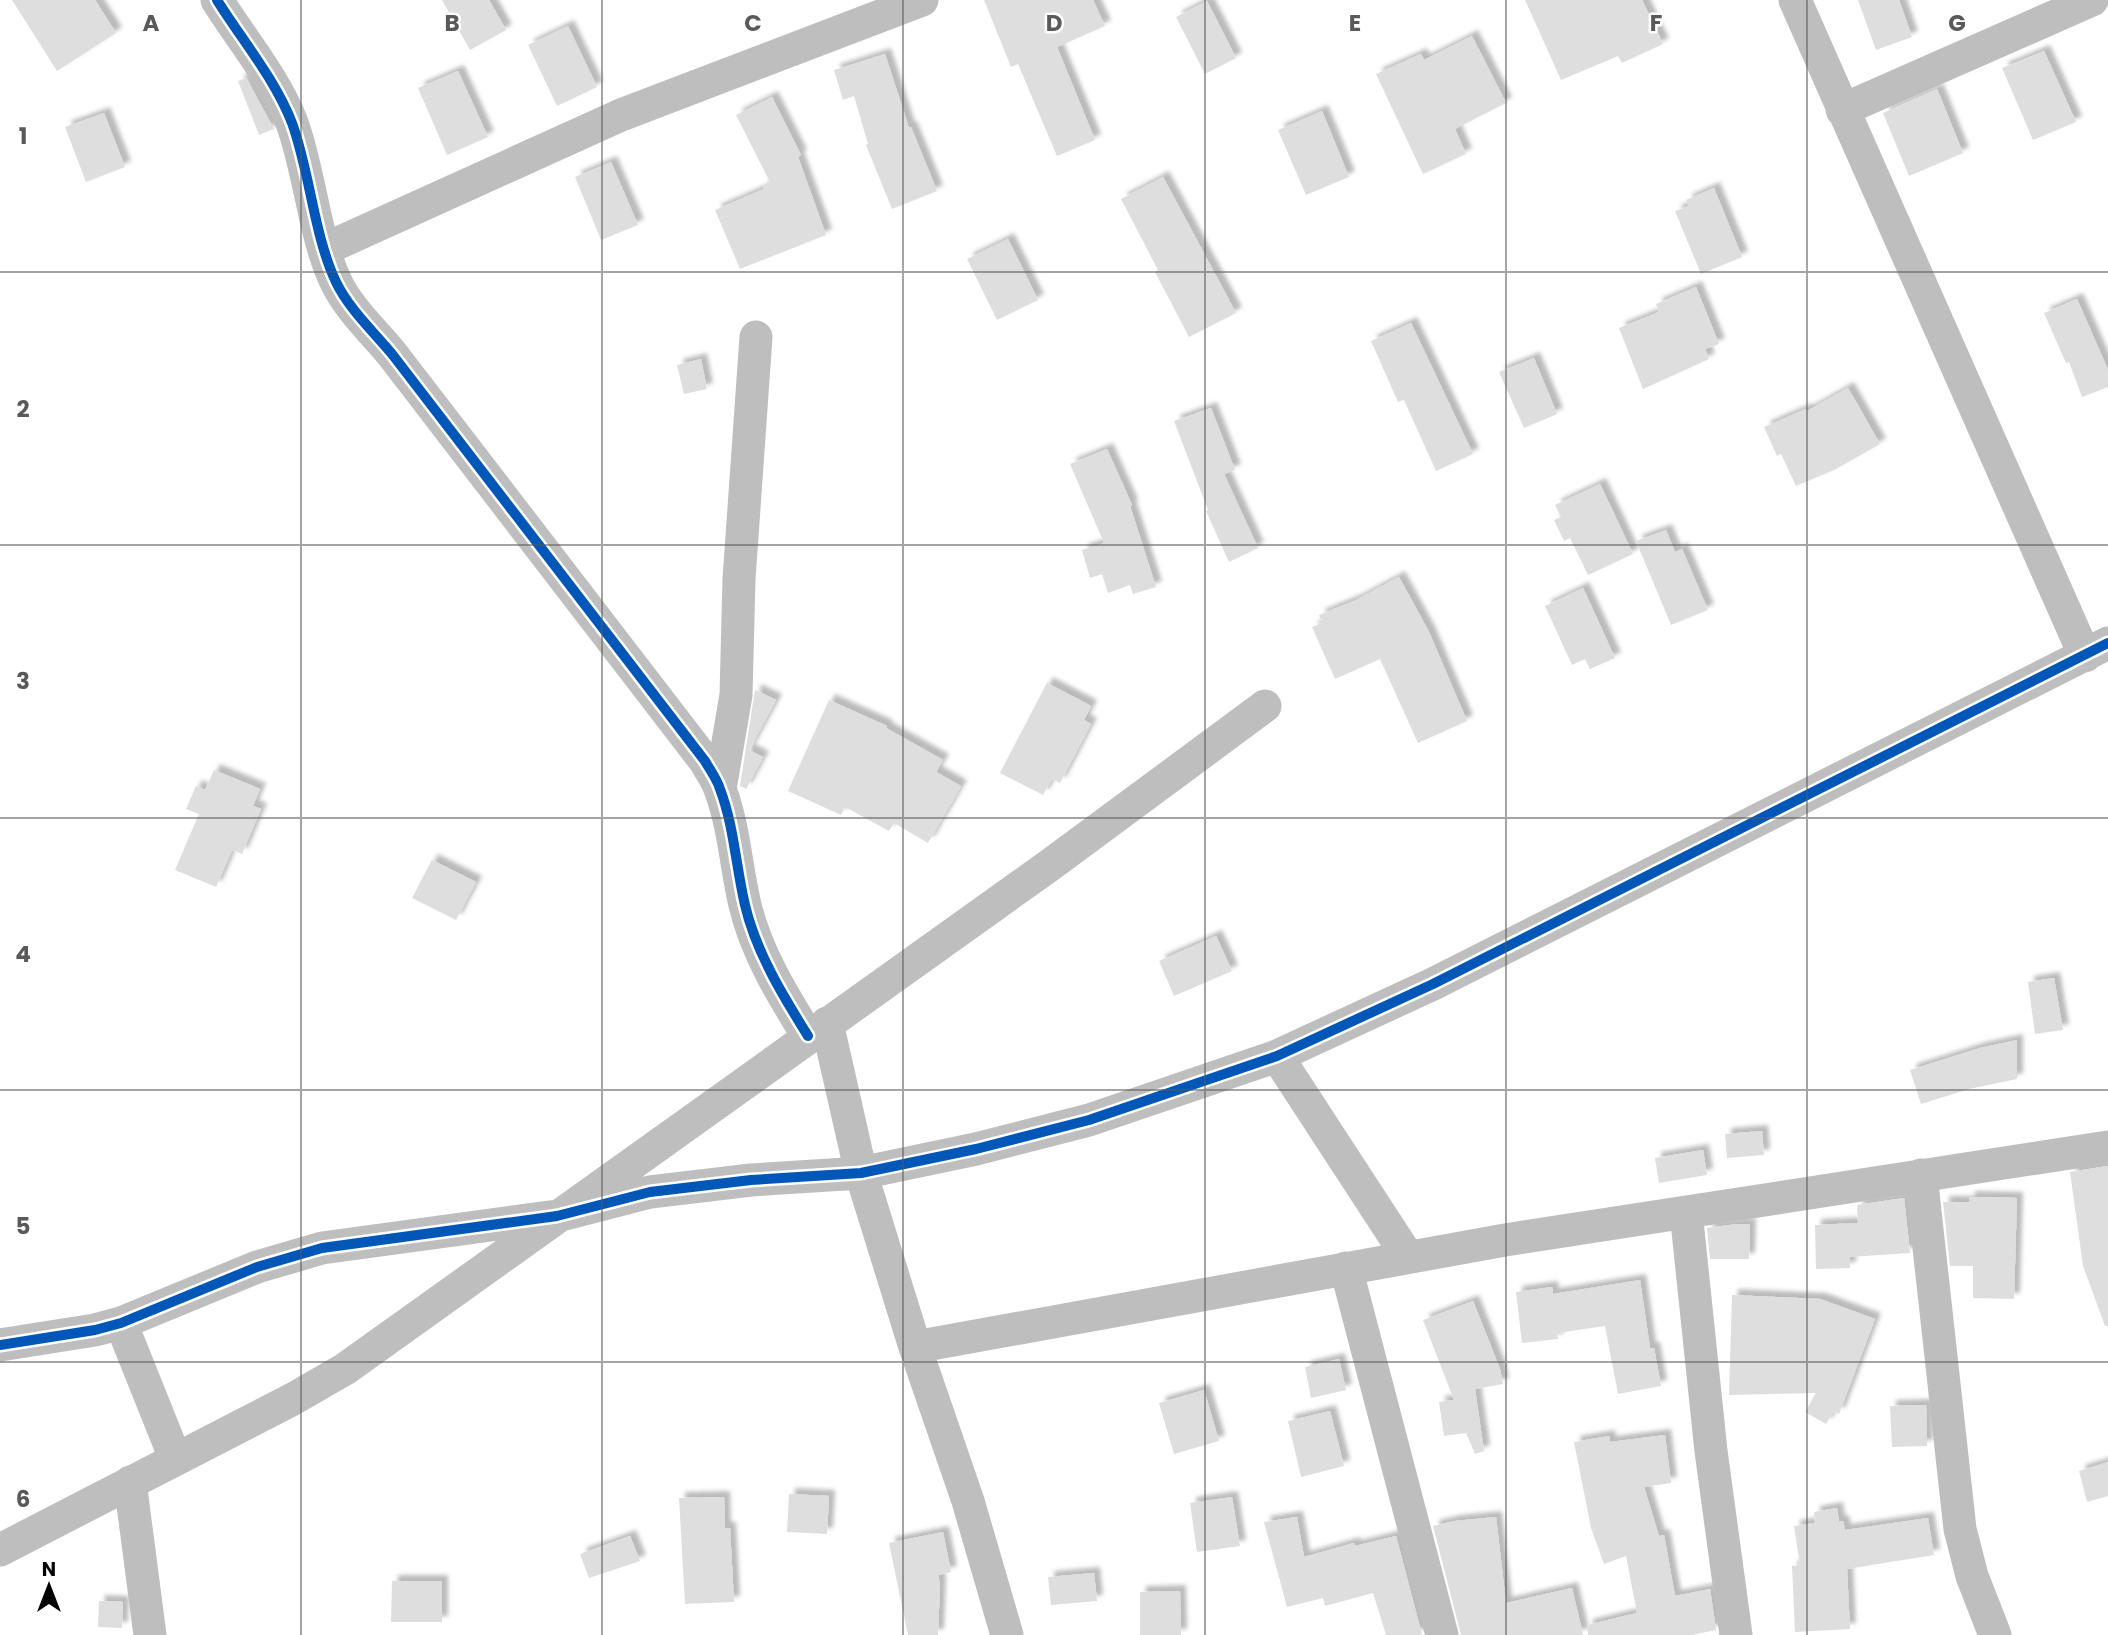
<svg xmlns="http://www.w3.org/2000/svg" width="2108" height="1635" font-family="Poppins,sans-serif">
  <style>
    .building { fill: #dedede; filter: url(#shadow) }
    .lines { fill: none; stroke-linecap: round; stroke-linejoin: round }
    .street { stroke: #bebebe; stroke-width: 33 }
    .cycleway-casing { stroke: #fff; stroke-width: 15 }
    .cycleway { stroke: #0057b8; stroke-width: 10 }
    .grid { fill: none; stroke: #595959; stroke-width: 2; stroke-opacity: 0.55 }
    .grid-label { font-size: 23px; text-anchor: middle; font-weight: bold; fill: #595959; stroke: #fff; stroke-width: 5; stroke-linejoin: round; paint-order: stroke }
  </style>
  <defs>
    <filter id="shadow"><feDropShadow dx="6" dy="-6" stdDeviation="2" flood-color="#0004"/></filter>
  </defs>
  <rect width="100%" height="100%" fill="#fff"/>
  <path class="building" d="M 12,0 L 95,0 L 116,33 L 57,71 Z
    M 442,0 L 489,0 L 506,30 L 470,50 Z
    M 984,0 L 1093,0 L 1105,26 L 1057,47 L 1095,140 L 1057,156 L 1018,64 L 1011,67 Z
    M 1525,0 L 1642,0 L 1663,44 L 1622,63 L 1618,56 L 1561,80 Z
    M 1858,0 L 1899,0 L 1912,37 L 1876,50 Z
    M 1207,1 L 1236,58 L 1205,74 L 1176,17 Z
    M 568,26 L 597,87 L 557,106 L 528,45 Z
    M 1472,36 L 1506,103 L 1455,129 L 1466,154 L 1423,174 L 1376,74 L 1421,54 L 1424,60 Z
    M 2044,51 L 2076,122 L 2033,140 L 2002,68 Z
    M 885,54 L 909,128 L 911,127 L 937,191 L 892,209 L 866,145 L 868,144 L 854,96 L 843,100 L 834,70 Z
    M 458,71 L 488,137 L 447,155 L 418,88 Z
    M 246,78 L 274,129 L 259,135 L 238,81 Z
    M 1937,89 L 1963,153 L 1909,176 L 1883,113 Z
    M 772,97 L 801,155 L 798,157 L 826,235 L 740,269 L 715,210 L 764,189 L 763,185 L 770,182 L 736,115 Z
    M 1322,111 L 1349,177 L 1306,195 L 1278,130 Z
    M 104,113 L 125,167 L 86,182 L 65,127 Z
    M 611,162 L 638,225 L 601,240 L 575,177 Z
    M 1163,177 L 1236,313 L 1189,337 L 1155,272 L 1158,270 L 1121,199 Z
    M 1714,188 L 1742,257 L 1701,274 L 1675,211 L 1689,206 L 1686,200 Z
    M 1008,239 L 1038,300 L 997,320 L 967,259 Z
    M 1696,287 L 1719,344 L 1705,349 L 1709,359 L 1643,389 L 1619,328 L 1659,312 L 1656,304 Z
    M 2077,299 L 2108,370 L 2108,387 L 2082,397 L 2069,362 L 2066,363 L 2044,313 Z
    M 1411,323 L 1473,454 L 1436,471 L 1404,400 L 1398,402 L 1371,341 Z
    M 1534,358 L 1557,414 L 1524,428 L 1499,372 Z
    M 701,359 L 707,389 L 684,394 L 677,365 Z
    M 1848,388 L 1880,444 L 1834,470 L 1796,486 L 1781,454 L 1777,456 L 1764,427 L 1806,409 L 1807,411 Z
    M 1211,408 L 1235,470 L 1224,474 L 1258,548 L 1229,562 L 1206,511 L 1208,510 L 1174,421 Z
    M 1107,449 L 1132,505 L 1130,506 L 1156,587 L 1133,594 L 1130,585 L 1108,593 L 1102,574 L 1090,578 L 1082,550 L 1104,543 L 1070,464 Z
    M 1600,484 L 1633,554 L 1588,575 L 1570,538 L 1564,541 L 1554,520 L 1561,517 L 1555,505 Z
    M 1666,530 L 1675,552 L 1682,549 L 1708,610 L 1671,625 L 1636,541 Z
    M 1399,577 L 1429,632 L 1467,721 L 1418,743 L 1380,659 L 1335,679 L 1312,627 L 1322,623 L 1319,615 L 1356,600 Z
    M 1583,588 L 1615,658 L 1590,669 L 1585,659 L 1572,665 L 1545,606 Z
    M 1047,683 L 1091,706 L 1084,720 L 1091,724 L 1060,783 L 1052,779 L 1043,795 L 1000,773 Z
    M 755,690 L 776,700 L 749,750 L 763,757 L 746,789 L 740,786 Z
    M 829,700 L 887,726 L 886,728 L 943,760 L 936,772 L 961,786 L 928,843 L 894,823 L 889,831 L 845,807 L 841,815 L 788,791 Z
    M 214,770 L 260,789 L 253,806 L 261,809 L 242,854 L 232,850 L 216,887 L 175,870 L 199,814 L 186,809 L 196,786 L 205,790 Z
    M 432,860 L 476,882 L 456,920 L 412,898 Z
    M 1216,936 L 1232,971 L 1174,996 L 1159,961 Z
    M 2054,978 L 2063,1030 L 2035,1034 L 2028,982 Z
    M 2017,1040 L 2017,1079 L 1969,1089 L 1921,1104 L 1910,1070 L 1980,1048 Z
    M 1762,1131 L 1764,1155 L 1727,1158 L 1725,1134 Z
    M 1703,1150 L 1707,1175 L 1659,1183 L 1655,1158 Z
    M 2108,1166 L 2108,1326 L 2105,1326 L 2083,1266 L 2070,1172 Z
    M 1969,1197 L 2017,1198 L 2014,1299 L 1973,1298 L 1973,1266 L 1950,1266 L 1943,1202 L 1969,1202 Z
    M 1904,1198 L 1910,1253 L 1850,1257 L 1850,1268 L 1816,1269 L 1815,1225 L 1858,1223 L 1857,1205 Z
    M 1738,1224 L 1750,1224 L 1749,1259 L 1710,1259 L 1707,1228 Z
    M 1640,1280 L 1650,1348 L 1654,1348 L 1661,1386 L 1618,1394 L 1605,1326 L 1557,1333 L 1558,1339 L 1522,1343 L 1516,1292 L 1552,1287 L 1553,1294 Z
    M 1732,1295 L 1820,1299 L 1875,1319 L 1839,1414 L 1834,1411 L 1826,1424 L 1805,1412 L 1816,1393 L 1729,1395 Z
    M 1473,1301 L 1500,1369 L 1503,1384 L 1475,1389 L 1484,1451 L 1475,1454 L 1466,1433 L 1444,1436 L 1439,1402 L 1454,1400 L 1423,1320 Z
    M 1339,1359 L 1346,1390 L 1311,1398 L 1305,1367 Z
    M 1204,1390 L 1219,1441 L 1174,1454 L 1159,1403 Z
    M 1926,1405 L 1927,1446 L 1892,1447 L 1890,1406 Z
    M 1330,1411 L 1344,1466 L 1301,1477 L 1288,1421 Z
    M 1665,1435 L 1671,1483 L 1644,1487 L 1659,1536 L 1664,1535 L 1675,1596 L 1710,1589 L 1716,1630 L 1692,1635 L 1588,1635 L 1587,1625 L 1637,1613 L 1626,1556 L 1604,1564 L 1591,1528 L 1574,1442 L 1609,1436 L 1610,1442 Z
    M 2108,1462 L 2108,1496 L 2087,1502 L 2079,1471 Z
    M 789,1494 L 829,1496 L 827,1534 L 787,1532 Z
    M 724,1497 L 725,1528 L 730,1528 L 734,1602 L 685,1604 L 679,1498 Z
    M 1232,1497 L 1240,1546 L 1197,1552 L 1190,1503 Z
    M 1837,1508 L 1839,1522 L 1843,1521 L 1845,1530 L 1928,1518 L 1934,1555 L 1847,1569 L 1850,1629 L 1795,1632 L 1792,1566 L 1800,1565 L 1794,1526 L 1815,1523 L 1814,1512 Z
    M 1297,1517 L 1304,1557 L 1354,1543 L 1355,1546 L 1396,1536 L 1422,1635 L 1386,1635 L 1373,1593 L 1325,1606 L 1323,1598 L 1287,1607 L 1264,1522 Z
    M 1496,1517 L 1506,1603 L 1572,1588 L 1583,1635 L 1461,1635 L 1433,1526 L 1455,1521 Z
    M 943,1532 L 951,1572 L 938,1575 L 940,1584 L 938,1635 L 908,1635 L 889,1543 Z
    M 630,1536 L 640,1561 L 589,1578 L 580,1554 Z
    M 1094,1573 L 1097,1601 L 1051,1605 L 1048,1577 Z
    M 392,1581 L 442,1581 L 442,1622 L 391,1622 Z
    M 1180,1591 L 1181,1635 L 1140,1635 L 1140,1592 Z
    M 99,1601 L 123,1602 L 122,1628 L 98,1627 Z"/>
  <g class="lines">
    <path class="street" d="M 217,0 C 242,40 275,79 292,123 C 310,172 314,236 336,282 C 349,309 373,331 392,354 L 705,761 C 710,770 717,779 720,789 C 734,826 736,867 745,905 C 756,952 783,996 808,1036
      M 1795,0 L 2085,656
      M 1842,110 L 2092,0
      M 325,249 L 621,115 L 922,0
      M 720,789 L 736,695 L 739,579 L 756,337
      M 827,1023 L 861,1173 L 915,1347 L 968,1501 L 1007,1635
      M 1277,1056 L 1408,1257
      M 1921,1175 L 1960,1529 L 1972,1576 L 1995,1635
      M 1686,1212 L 1711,1451 L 1736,1635
      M 1346,1268 L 1442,1635
      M 121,1323 L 175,1458
      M 0,1345 L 95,1330 L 121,1323 L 257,1267 L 322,1248 L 557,1216 L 650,1192 L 751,1180 L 861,1173 L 976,1149 L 1089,1120 L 1277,1056 L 1433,984 L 2108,643
      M 915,1347 L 1505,1240 L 2108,1147
      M 130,1482 L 150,1635
      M 0,1550 L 293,1399 L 345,1369 L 1050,865 L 1265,706"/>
    <defs>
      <path id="cycleway" d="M 217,0 C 242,40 275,79 292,123 C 310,172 314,236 336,282 C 349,309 373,331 392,354 L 705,761 C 710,770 717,779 720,789 C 734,826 736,867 745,905 C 756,952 783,996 808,1036
        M 0,1345 L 95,1330 L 121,1323 L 257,1267 L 322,1248 L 557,1216 L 650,1192 L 751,1180 L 861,1173 L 976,1149 L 1089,1120 L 1277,1056 L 1433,984 L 2108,643"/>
    </defs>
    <use href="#cycleway" class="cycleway-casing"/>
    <use href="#cycleway" class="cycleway"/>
  </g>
  <path class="grid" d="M 301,0 L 301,1635M 602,0 L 602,1635M 903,0 L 903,1635M 1205,0 L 1205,1635M 1506,0 L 1506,1635M 1807,0 L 1807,1635M 0,272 L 2108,272M 0,545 L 2108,545M 0,818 L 2108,818M 0,1090 L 2108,1090M 0,1362 L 2108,1362"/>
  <g class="grid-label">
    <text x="151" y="31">A</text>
    <text x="452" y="31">B</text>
    <text x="753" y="31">C</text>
    <text x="1054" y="31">D</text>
    <text x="1355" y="31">E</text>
    <text x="1656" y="31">F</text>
    <text x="1957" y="31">G</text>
    <text x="23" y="144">1</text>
    <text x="23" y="417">2</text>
    <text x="23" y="689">3</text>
    <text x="23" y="962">4</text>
    <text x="23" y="1234">5</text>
    <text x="23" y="1507">6</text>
  </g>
  <g transform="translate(49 1586)" stroke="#ffffff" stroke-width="5" paint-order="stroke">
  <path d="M0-5L12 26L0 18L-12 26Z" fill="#000000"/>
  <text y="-10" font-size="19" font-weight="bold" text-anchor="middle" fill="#000000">N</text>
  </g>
</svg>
